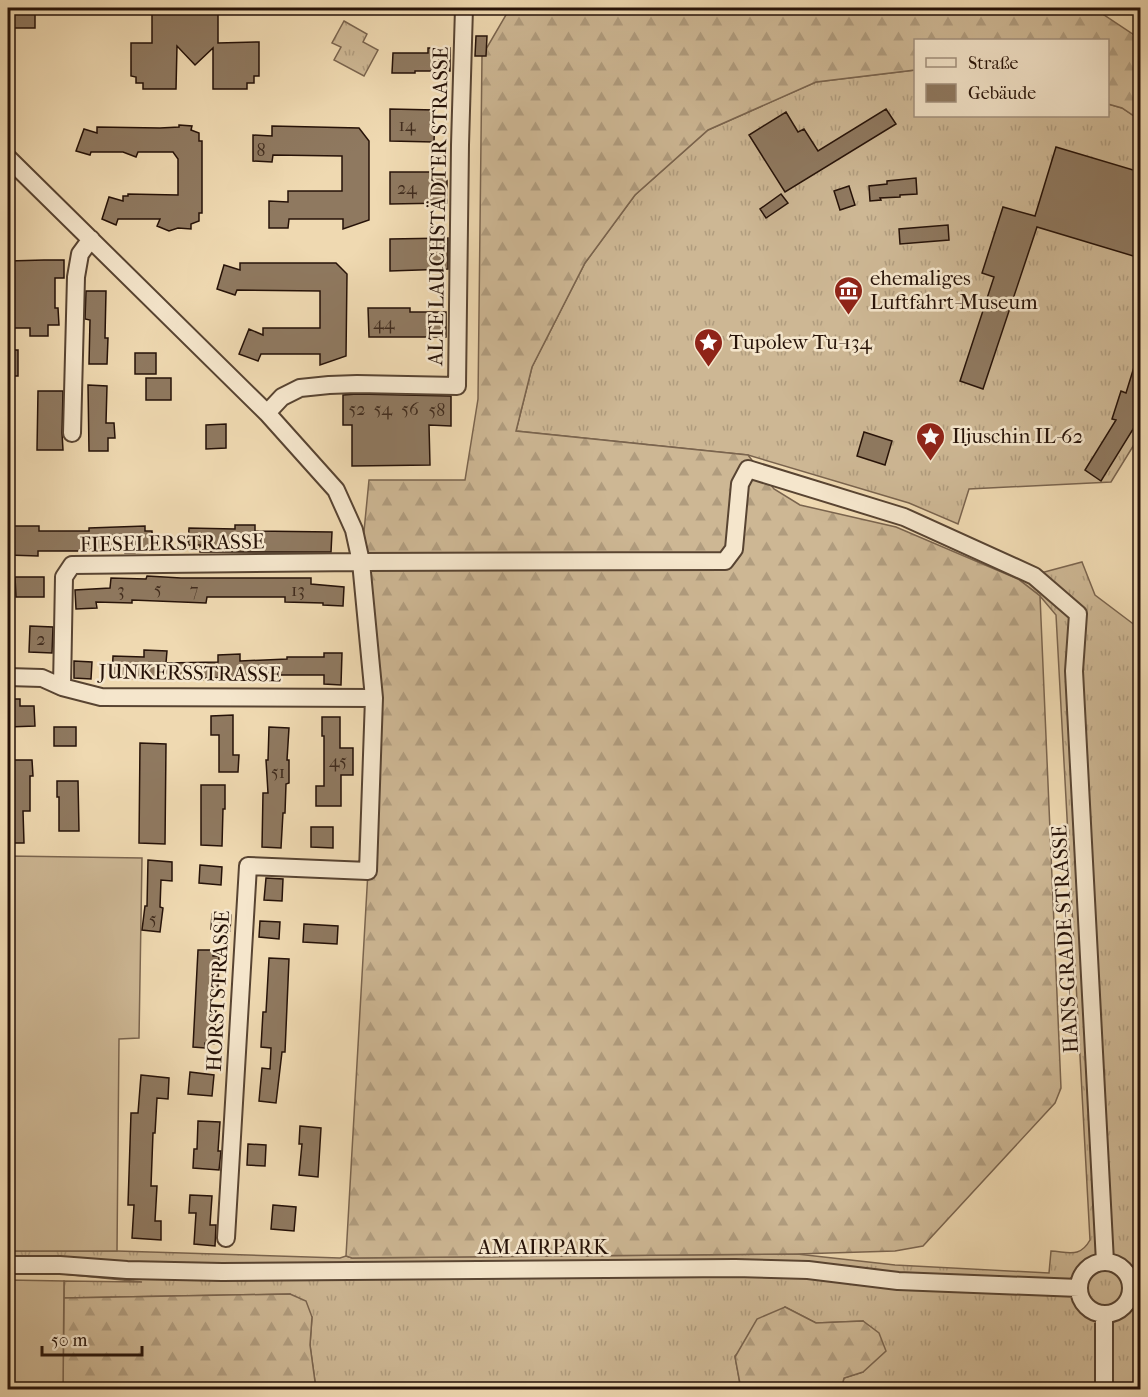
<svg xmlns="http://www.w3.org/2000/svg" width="1148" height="1397" font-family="'IM FELL French Canon',serif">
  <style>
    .grass { fill: url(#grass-tufts); stroke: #7a644e; stroke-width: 1.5 }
    .forest { fill: url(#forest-firs); stroke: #7a644e; stroke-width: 1.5 }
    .garden { fill: #cdb794; stroke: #7a644e; stroke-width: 1.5 }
    .building { fill: #8f7960; stroke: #261208; stroke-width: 1.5 }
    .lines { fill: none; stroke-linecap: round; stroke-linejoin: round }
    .minor-casing { stroke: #584432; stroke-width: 20 }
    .minor { stroke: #f5e6cc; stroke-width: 16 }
    .labels { text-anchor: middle; stroke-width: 5; stroke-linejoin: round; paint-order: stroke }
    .number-label { font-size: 18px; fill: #402c1e }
    .street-label { font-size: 21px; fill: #261208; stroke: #f5e6cc }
    .poi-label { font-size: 21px; fill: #261208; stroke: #f5e6cc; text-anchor: start }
  </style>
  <defs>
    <pattern id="grass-tufts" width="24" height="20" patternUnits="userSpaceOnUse" patternTransform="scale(1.5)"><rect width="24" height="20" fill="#cdb794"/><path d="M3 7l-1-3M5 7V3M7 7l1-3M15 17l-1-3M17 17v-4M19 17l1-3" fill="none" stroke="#b09c7e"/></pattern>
    <pattern id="forest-firs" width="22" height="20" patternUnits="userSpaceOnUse" patternTransform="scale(1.5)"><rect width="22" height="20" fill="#cdb794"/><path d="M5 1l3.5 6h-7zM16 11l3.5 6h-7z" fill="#b09c7e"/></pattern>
  </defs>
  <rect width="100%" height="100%" fill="#efd9b1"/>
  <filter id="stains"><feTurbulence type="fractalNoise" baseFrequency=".00333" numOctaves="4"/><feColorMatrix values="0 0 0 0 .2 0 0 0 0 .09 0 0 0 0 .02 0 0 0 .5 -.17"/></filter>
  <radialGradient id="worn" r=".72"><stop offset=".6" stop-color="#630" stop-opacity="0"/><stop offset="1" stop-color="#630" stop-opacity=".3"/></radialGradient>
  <path class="grass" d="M 344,21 L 367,34 L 363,42 L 378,50 L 364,76 L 334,60 L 341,47 L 332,43 Z
    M 915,70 L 916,116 L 1108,116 L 1108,104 L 1122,108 L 1140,120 L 1140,435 L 1111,482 L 969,489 L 958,524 L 909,503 L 748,455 L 516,431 L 532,367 L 585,263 L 635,195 L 708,130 L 816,82 Z
    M 1082,562 L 1095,595 L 1140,629 L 1140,1389 L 841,1389 L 844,1378 L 863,1372 L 863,1321 L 816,1323 L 785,1307 L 735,1356 L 741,1389 L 316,1389 L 310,1345 L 312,1317 L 290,1294 L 64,1298 L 64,1281 L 142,1282 L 63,1274 L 8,1274 L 8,1251 L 117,1251 L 340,1258 L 346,1256 L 352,1258 L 797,1254 L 895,1265 L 1049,1273 L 1051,1251 C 1069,1252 1080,1258 1090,1240 L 1056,615 L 1040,596 L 1018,579 Z"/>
  <path class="forest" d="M 510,8 L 1088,8 L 1098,11 L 1140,39 L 1140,120 L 1122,108 L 1108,104 L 1108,40 L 916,40 L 915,70 L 816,82 L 708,130 L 635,195 L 585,263 L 532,367 L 516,431 L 748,455 L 774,489 L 800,505 L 896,527 L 1018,579 L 1040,596 L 1061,1088 L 1055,1103 L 923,1246 L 895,1251 L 797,1254 L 352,1258 L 346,1256 L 368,871 L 374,698 L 361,562 L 369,480 L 465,480 L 478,399 L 482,56 Z
    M 290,1294 L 306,1301 L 312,1317 L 310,1345 L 316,1389 L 63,1390 L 64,1298 Z
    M 785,1307 L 816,1323 L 863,1321 L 879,1333 L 886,1351 L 863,1372 L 844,1378 L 841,1389 L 741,1389 L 735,1357 L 757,1319 Z"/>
  <path class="garden" d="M 8,856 L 142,858 L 139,1038 L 119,1039 L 117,1251 L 8,1251 Z
    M 8,1280 L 64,1281 L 63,1389 L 8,1389 Z"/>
  <path class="building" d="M 14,8 L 35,8 L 35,28 L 14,28 Z
    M 155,8 L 218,8 L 218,43 L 259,42 L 259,76 L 254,76 L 254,83 L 247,83 L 247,89 L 213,89 L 213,48 L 195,65 L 177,46 L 176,89 L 143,89 L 143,83 L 136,83 L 136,77 L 131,76 L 131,43 L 152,43 L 152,14 L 154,12 Z
    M 476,36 L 487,36 L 486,56 L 475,56 Z
    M 428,48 L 450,48 L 450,71 L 415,71 L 415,73 L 392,73 L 393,53 L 428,53 Z
    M 390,109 L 435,110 L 434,142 L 390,141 Z
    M 886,109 L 896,124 L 785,192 L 749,135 L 786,112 L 798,132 L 804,129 L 818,151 Z
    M 179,125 L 192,126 L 191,130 L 199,133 L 199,141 L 202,141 L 202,213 L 199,213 L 199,221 L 191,224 L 191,229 L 178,228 L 169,231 L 157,226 L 160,219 L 118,219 L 116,225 L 102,219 L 109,197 L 123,201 L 123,196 L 128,196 L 128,194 L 178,195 L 178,159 L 173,152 L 138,152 L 136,157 L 123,152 L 91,152 L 90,155 L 76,151 L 84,129 L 97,133 L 97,127 L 160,128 L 179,127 Z
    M 272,126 L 359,128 L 369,141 L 369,220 L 343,229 L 343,219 L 289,219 L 288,228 L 269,228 L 269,201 L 288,202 L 288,191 L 342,191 L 342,156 L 273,155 L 272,162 L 253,161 L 253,135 L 272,136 Z
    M 1056,147 L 1140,172 L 1140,258 L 1037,227 L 983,389 L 960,381 L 994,277 L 982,273 L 1003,207 L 1035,216 Z
    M 390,172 L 447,172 L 447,203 L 390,204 Z
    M 916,178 L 917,194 L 900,195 L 900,197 L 880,198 L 881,200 L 870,201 L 869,186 L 887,184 L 887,181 Z
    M 849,186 L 855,205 L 840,210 L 834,191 Z
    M 781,194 L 788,203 L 766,218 L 760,209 Z
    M 948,225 L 949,240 L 900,244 L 899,229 Z
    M 448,238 L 448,269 L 390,271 L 390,239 Z
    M 44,260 L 64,260 L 64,278 L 55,278 L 55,308 L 58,308 L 59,325 L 48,325 L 48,336 L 30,336 L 30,328 L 8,328 L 9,261 Z
    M 240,263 L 336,263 L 347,274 L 346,356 L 320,365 L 320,354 L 261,354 L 258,361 L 239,354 L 249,329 L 263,335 L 263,328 L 320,328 L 320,291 L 237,290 L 235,295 L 217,289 L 224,265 L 240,270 Z
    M 86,291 L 106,291 L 105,338 L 108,338 L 107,364 L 89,364 L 90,320 L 85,319 Z
    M 368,308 L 410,308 L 410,312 L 446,312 L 446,337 L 369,337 Z
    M 8,350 L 18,350 L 18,376 L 8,376 Z
    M 135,353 L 156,353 L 156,374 L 135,374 Z
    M 1138,354 L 1140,354 L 1140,409 L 1135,426 L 1101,481 L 1085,470 L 1116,420 L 1112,419 L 1121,391 L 1126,393 Z
    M 146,378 L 171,378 L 171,400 L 146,400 Z
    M 88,385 L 107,386 L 106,423 L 114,423 L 115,438 L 108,438 L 108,451 L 89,451 Z
    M 38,391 L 63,391 L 62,433 L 63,450 L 37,450 Z
    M 357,394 L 451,396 L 451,426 L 429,425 L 430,465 L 352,466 L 352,425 L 343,425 L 343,395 Z
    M 226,424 L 226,448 L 206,449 L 206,425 Z
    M 864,432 L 892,441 L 885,465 L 857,456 Z
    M 235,525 L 255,525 L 255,531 L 332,532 L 331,552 L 200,552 L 200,545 L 188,545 L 189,528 L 235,529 Z
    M 8,526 L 39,526 L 39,531 L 89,531 L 89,528 L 145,526 L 145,531 L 152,531 L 153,552 L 125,553 L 125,548 L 82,549 L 82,551 L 38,551 L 38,556 L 8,555 Z
    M 147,576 L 181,578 L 311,578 L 311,584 L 344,587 L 343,606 L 323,605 L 323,603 L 285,602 L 285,597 L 207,597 L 206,603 L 132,600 L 132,603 L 96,602 L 97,608 L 76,609 L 75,590 L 110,588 L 111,578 L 146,579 Z
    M 15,577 L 44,577 L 44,597 L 16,597 Z
    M 30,626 L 53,627 L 52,653 L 29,652 Z
    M 144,650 L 167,651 L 166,663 L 218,662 L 218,655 L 240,654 L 240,661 L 287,659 L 287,657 L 324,657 L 324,653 L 342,653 L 341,685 L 324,684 L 324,675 L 274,675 L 274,677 L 203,678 L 203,680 L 112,678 L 113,656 L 144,657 Z
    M 74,661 L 92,662 L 91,679 L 74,678 Z
    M 8,699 L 20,699 L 20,706 L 34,706 L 35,726 L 8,727 Z
    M 233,715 L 233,755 L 239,755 L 238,772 L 219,772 L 219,735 L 211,735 L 211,716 Z
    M 322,717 L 340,717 L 340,748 L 353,748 L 353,775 L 341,775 L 341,806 L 316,806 L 316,786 L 324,786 L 324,736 L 322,736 Z
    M 54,727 L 76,727 L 76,746 L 54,746 Z
    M 269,727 L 289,728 L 287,760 L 289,760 L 289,783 L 286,784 L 285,813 L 283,813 L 281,848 L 262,847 L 263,793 L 268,793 L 266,760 L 268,760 Z
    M 140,743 L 166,744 L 165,844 L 139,843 Z
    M 13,760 L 32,760 L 33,776 L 30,776 L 30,811 L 23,811 L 24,843 L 8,843 L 8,823 L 10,823 L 10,794 L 14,795 Z
    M 57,781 L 78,781 L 79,831 L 59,831 L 59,797 L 57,797 Z
    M 201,785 L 225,785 L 225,809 L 223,809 L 222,846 L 201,845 Z
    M 311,827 L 333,827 L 333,848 L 311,847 Z
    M 148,860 L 172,862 L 172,881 L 161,880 L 160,907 L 163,908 L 160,932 L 142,930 L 145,906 L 147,906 Z
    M 200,865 L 222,867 L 221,885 L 199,883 Z
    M 266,878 L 283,879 L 282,901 L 264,900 Z
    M 212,914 L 231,915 L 230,931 L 211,929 Z
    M 260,921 L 280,922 L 279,939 L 259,937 Z
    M 304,924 L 338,926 L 337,944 L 303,942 Z
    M 198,950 L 213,950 L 213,956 L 219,956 L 218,989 L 211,989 L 210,1011 L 216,1011 L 214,1044 L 205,1043 L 205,1048 L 193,1047 Z
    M 269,958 L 289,959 L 285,1052 L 282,1052 L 276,1103 L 259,1101 L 262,1068 L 270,1069 L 271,1048 L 261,1047 L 263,1012 L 266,1012 Z
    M 190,1072 L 214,1075 L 212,1096 L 188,1094 Z
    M 141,1075 L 169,1078 L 168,1099 L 157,1098 L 155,1133 L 153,1133 L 151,1186 L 157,1186 L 155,1221 L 161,1221 L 161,1240 L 132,1238 L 134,1205 L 128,1205 L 131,1113 L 138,1113 Z
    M 198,1121 L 220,1122 L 218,1151 L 221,1151 L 219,1170 L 193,1168 L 194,1149 L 197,1149 Z
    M 300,1126 L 321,1128 L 318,1177 L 299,1175 L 302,1144 L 299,1144 Z
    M 248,1144 L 266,1145 L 265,1166 L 247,1165 Z
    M 190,1195 L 212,1196 L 210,1225 L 216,1225 L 215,1246 L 194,1244 L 196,1213 L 189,1213 Z
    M 273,1205 L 296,1207 L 294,1231 L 271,1229 Z"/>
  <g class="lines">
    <defs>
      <path id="minor" d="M 8,158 L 267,413 L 336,490 L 354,530 L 361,562 L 374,698 L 368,871 L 248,866 L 226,1238
        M 267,413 L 282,397 L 300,388 L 329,385 L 357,384 L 457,386 L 460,145 L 464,8
        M 72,433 L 76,277 L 80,254 L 91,239
        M 8,677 L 42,678 L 62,687 L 101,697 L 374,698
        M 62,687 L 64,577 L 72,565 L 361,562 L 725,561 L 734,549 L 740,484 L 748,469 L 904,517 L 1034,576 L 1078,614 L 1074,671 L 1105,1262
        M1079 1288a26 26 0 1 1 52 0a26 26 0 1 1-52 0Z
        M 8,1265 L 60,1265 L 127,1270 L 222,1272 L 735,1268 L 808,1270 L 898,1281 L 1079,1288
        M 1104,1390 L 1104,1314"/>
    </defs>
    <use href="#minor" class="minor-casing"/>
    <use href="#minor" class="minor"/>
  </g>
  <defs>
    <symbol id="museum-pin" viewBox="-11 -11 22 30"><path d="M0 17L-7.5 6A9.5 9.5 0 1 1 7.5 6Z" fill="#8f2418" stroke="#f5e6cc"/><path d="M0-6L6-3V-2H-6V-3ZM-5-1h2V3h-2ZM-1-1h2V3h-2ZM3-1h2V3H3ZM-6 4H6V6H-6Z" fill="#fff"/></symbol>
    <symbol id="sight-pin" viewBox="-11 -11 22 30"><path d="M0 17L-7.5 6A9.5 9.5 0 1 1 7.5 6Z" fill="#8f2418" stroke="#f5e6cc"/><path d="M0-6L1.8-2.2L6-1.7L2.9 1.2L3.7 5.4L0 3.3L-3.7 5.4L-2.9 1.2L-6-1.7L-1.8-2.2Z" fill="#fff"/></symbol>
  </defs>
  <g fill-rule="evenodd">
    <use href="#museum-pin" x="832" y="274" width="33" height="45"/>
    <use href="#sight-pin" x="692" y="326" width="33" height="45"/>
    <use href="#sight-pin" x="914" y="420" width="33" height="45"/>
  </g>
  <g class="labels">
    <g class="number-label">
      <text x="407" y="131">14</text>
      <text x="261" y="156">8</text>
      <text x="407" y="194">24</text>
      <text x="384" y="329">44</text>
      <text x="357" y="415">52</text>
      <text x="383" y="415">54</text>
      <text x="410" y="415">56</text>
      <text x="437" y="416">58</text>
      <text x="158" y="595">5</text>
      <text x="121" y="596">3</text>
      <text x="194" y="596">7</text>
      <text x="298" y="596">13</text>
      <text x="41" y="645">2</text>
      <text x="338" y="767">45</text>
      <text x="278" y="778">51</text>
      <text x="153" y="925">5</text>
    </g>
    <g class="street-label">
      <text transform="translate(438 206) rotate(-89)" y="7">ALTE LAUCHSTÄDTER STRASSE</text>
      <text transform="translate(172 543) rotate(-1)" y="7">FIESELERSTRASSE</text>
      <text transform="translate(190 673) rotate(1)" y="7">JUNKERSSTRASSE</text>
      <text transform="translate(1065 939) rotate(-93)" y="7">HANS-GRADE-STRASSE</text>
      <text transform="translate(218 991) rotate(-87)" y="7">HORSTSTRASSE</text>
      <text x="543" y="1254">AM AIRPARK</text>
    </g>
    <g class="poi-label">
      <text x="870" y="285">ehemaliges<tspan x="870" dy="24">Luftfahrt-Museum</tspan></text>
      <text x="729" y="349">Tupolew Tu-134</text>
      <text x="952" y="443">Iljuschin IL-62</text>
    </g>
  </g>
  <rect width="1148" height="1397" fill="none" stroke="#efd9b1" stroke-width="30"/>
  <rect x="9" y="9" width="1130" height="1379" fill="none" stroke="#261208" stroke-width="3"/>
  <rect x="15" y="15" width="1118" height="1367" fill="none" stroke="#261208" stroke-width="1.5"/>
  <rect x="914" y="39" width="195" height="78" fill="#f5e6cc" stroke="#a2917e" stroke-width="1.5"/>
  <rect x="926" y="58" width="30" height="9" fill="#f5e6cc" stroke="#a2917e" stroke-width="1.5"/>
  <text x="968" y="69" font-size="18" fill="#261208">Straße</text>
  <rect x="926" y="84" width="30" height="18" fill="#8f7960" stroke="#a2917e" stroke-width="1.5"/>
  <text x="968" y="99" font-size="18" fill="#261208">Gebäude</text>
  <path d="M42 1346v9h100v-9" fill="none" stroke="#261208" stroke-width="3"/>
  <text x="51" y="1346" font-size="18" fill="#261208" stroke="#f5e6cc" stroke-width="4.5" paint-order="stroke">50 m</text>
  <rect width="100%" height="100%" filter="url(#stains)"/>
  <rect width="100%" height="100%" fill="url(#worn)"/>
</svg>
